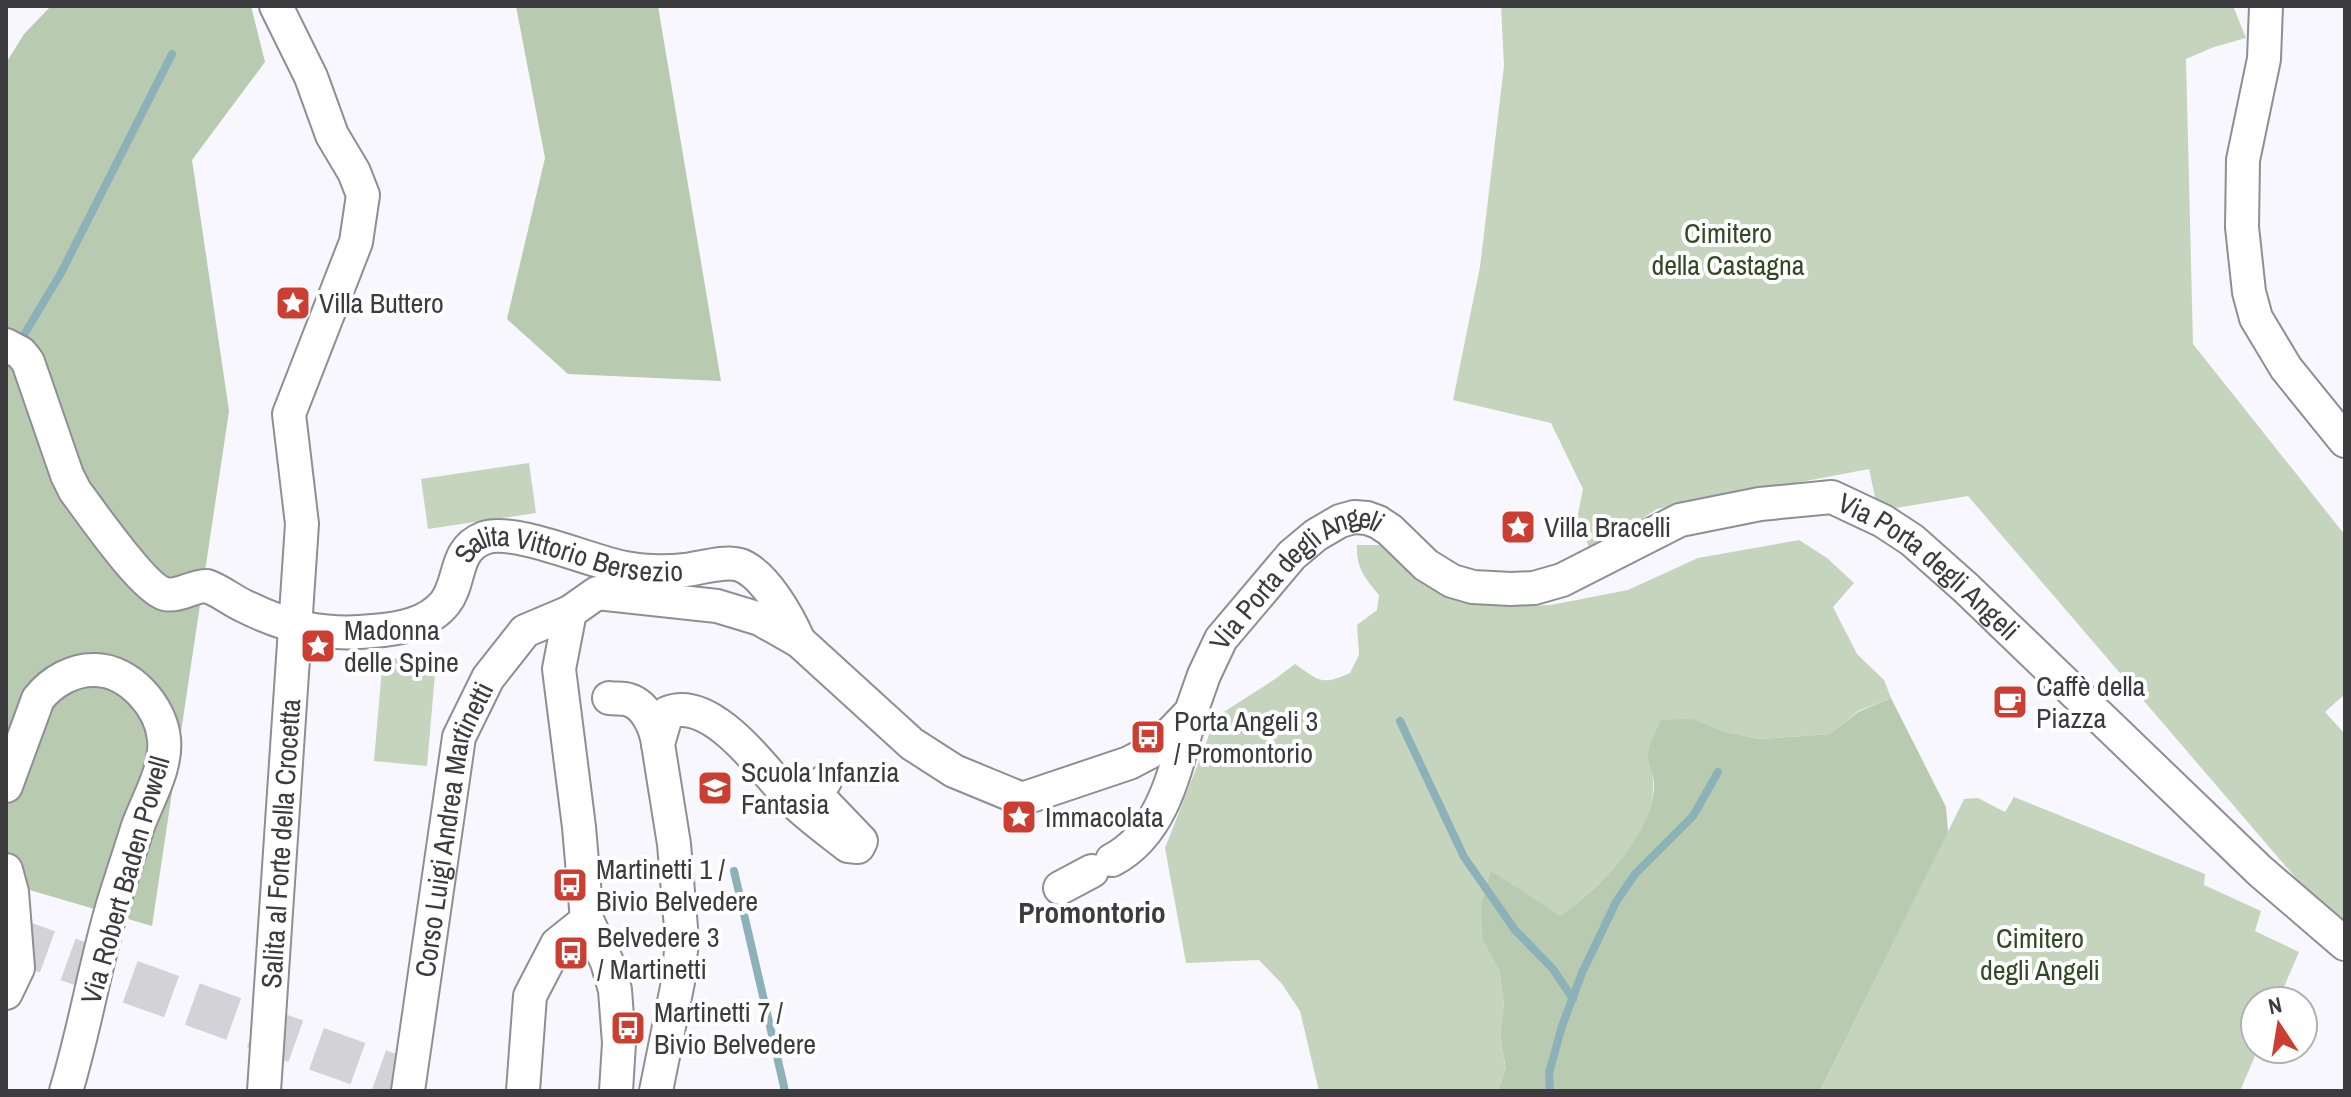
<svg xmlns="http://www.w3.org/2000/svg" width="2351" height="1097" font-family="'Archivo Narrow',sans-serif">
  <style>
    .green { fill: #c4d4bd }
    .forest { fill: #b8cab0 }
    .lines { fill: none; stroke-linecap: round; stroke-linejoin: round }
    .stream { stroke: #8cb1b9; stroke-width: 8 }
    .highway-tunnel { stroke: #d2d2d7; stroke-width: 44; stroke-dasharray: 44 22; stroke-linecap: butt }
    .minor-casing { stroke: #8e8e93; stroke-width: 36 }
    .minor { stroke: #fff; stroke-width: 32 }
    .labels { text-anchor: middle; stroke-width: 8; stroke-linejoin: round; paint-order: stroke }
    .park-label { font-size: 28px; fill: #304b23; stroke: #fff }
    .poi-label { font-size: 28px; fill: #3c3c3f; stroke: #fff; text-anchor: start }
    .street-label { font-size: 28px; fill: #3c3c3f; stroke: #fff }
    .neighbourhood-label { font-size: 30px; font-weight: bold; fill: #3c3c3f; stroke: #fff }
  </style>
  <rect width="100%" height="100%" fill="#f7f7fd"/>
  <path class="green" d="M 1501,6 L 2233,6 L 2246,38 L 2214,47 L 2186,59 L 2193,344 L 2345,535 L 2345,694 L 2325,712 L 2345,734 L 2345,931 L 2343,933 L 1968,496 L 1878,511 L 1869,469 L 1657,509 L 1591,552 L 1577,519 L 1583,489 L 1551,423 L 1453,400 L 1480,267 L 1504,66 Z
    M 529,463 L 536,513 L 428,529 L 421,479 Z
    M 1799,540 L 1827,558 L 1854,583 L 1833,607 L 1857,654 L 1884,680 L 1891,698 L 1858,711 L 1832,734 L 1760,739 L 1726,732 L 1694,719 L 1648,752 C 1650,762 1653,773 1653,783 C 1656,838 1599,886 1560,917 L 1492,872 L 1483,941 L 1499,970 L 1504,1003 L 1500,1037 L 1506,1070 L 1498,1091 L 1319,1091 L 1300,1011 L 1282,984 L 1259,960 L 1186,963 L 1165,848 L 1208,738 L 1213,719 L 1275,679 L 1295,664 C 1320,681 1321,686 1350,673 L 1359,655 L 1357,625 L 1377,610 L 1379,595 C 1365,578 1356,568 1357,545 L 1381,545 L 1401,550 L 1469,599 L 1509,606 L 1551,605 L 1628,590 L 1698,558 Z
    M 383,657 L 436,662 L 427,766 L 374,761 Z
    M 2014,797 L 2205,874 L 2204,885 L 2261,911 L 2255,931 L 2299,952 L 2278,1001 L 2255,1001 L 2255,1049 L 2258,1049 L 2240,1091 L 1820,1091 L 1964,799 L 1978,798 L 2005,812 Z"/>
  <path class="forest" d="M 51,6 L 251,6 L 265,62 L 192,160 L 229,411 L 152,926 L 6,883 L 6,63 L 24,34 Z
    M 516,6 L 658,6 L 721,381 L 568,374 L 507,319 L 545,158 Z
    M 1891,698 L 1946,807 L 1948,832 L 1820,1091 L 1498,1091 L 1506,1069 L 1500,1037 L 1504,1003 L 1499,970 L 1483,941 L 1481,906 L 1491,871 L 1560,916 C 1599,889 1653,836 1654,785 C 1654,775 1648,764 1648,754 C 1648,744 1657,730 1661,720 L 1694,719 L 1726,732 L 1760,739 L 1831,734 L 1858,712 Z"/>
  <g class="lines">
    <path class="stream" d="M 19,343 L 61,273 L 172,54
      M 1400,721 L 1464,857 L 1515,930 L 1553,969 L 1573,999
      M 734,871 L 785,1091
      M 1550,1091 L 1549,1073 L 1562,1026 L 1582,973 L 1616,902 L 1635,874 L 1693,816 L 1718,772"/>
    <path class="highway-tunnel" d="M 6,937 L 434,1091"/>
    <defs>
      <g id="minor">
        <path d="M 2266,6 L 2264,59 L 2243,160 L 2242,227 L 2249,292 L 2256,318 L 2286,368 L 2345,441"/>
        <path id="s1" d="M 6,345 L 21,353 L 28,362 L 67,475 L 75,491 C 91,512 143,588 165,594 C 179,597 192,586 207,586 C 221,591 231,600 244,606 C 288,628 325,636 373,631 C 399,629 428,624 445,603 C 462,581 453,550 484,538 C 514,527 591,562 625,568 C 645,572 666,572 686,570 C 701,568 726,560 740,565 C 765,574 789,618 799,641"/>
        <path d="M 609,698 C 615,699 624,698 629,700 C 646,705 656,728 658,744"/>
        <path d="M 6,786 L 38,699 C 52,681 74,669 96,670 C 130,671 161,707 164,739 C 167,768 148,799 138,826 C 130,851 122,876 114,901 C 95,964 85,1029 66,1091"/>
        <path d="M 1112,860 C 1164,833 1176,767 1190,716"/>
        <path d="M 6,870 L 12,892 L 18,968 L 6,993"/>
        <path d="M 1060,888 L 1092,871"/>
        <path id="s2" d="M 264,1091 L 302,524 L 289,414 L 356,242 L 363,195 L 354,172 L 332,135 L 311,77 L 276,6"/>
        <path id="s3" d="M 408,1091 L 459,737 L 488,678 L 525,631 L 570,612"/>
        <path d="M 523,1091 L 530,996 L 557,944 L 587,920"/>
        <path id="s4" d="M 616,1091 L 619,1043 L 615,990 L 607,962 L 587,920 L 579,827 L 559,669 L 570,612 L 597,593 L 717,606 L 760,619 L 799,641 L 912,744 L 954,771 L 1022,799 L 1129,763 L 1150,752 L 1165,739 L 1191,712 L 1204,675 L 1221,639 L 1292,555 L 1316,535 L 1340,521 L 1354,517 L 1367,518 L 1378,522 L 1390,530 L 1426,565 L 1452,581 L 1473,587 L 1511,589 L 1534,588 L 1562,580 L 1680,520 L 1760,504 L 1832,497 L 1883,521 L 1912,540 L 1966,588 L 2260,871 L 2345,944"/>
        <path d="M 656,1091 L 678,982 L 682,940 L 674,844 L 658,744 L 667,713 C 711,694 764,770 791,799 C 808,816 829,831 848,846 L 858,847 L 861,841 L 814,792 L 825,781"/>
      </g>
    </defs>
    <use href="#minor" class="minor-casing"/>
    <use href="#minor" class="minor"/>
  </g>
  <defs>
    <symbol id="sight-square" viewBox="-11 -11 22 22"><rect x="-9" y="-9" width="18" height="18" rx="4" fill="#cb3e31" stroke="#fff"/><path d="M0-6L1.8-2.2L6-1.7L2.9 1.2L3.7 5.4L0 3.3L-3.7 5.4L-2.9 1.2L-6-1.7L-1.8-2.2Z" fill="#fff"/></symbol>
    <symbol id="cafe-square" viewBox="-11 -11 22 22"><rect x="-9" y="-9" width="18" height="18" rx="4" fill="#cb3e31" stroke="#fff"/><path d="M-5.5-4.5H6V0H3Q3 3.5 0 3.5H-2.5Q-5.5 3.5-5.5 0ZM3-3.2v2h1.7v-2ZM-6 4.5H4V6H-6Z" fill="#fff"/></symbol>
    <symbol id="bus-square" viewBox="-11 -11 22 22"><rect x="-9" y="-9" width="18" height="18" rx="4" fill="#cb3e31" stroke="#fff"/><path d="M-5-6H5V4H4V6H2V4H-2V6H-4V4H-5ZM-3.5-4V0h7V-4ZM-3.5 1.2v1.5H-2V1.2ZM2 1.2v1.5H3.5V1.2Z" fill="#fff"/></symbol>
    <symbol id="school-square" viewBox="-11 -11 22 22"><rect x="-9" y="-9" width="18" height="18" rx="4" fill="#cb3e31" stroke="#fff"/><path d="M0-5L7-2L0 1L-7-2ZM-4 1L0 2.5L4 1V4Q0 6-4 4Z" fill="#fff"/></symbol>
  </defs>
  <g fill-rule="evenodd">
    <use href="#sight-square" x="273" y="283" width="40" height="40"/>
    <use href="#sight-square" x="1498" y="507" width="40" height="40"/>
    <use href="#sight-square" x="298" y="626" width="40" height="40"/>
    <use href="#cafe-square" x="1990" y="682" width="40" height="40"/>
    <use href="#bus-square" x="1128" y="717" width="40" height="40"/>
    <use href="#school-square" x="695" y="768" width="40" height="40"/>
    <use href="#sight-square" x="999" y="797" width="40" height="40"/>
    <use href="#bus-square" x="550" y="865" width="40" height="40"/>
    <use href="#bus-square" x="551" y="933" width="40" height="40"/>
    <use href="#bus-square" x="608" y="1008" width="40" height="40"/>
  </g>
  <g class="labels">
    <g class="park-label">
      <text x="1728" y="243">Cimitero<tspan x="1728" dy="32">della Castagna</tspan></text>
      <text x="2040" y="948">Cimitero<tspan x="2040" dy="32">degli Angeli</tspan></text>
    </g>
    <g class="poi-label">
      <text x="319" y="313">Villa Buttero</text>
      <text x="1544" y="537">Villa Bracelli</text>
      <text x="344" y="640">Madonna<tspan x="344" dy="32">delle Spine</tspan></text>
      <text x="2036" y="696">Caffè della<tspan x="2036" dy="32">Piazza</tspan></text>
      <text x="1174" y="731">Porta Angeli 3<tspan x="1174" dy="32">/ Promontorio</tspan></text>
      <text x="741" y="782">Scuola Infanzia<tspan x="741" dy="32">Fantasia</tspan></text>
      <text x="1045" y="827">Immacolata</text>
      <text x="596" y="879">Martinetti 1 /<tspan x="596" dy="32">Bivio Belvedere</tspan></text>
      <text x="597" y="947">Belvedere 3<tspan x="597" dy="32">/ Martinetti</tspan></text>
      <text x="654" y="1022">Martinetti 7 /<tspan x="654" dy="32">Bivio Belvedere</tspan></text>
    </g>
    <g class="street-label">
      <text dy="10" stroke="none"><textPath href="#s1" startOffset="766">Salita Vittorio Bersezio</textPath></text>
      <text dy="10" stroke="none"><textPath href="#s4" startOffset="2102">Via Porta degli Angeli</textPath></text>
      <text dy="10" stroke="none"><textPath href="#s4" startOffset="1382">Via Porta degli Angeli</textPath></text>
      <text dy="10" stroke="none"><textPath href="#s3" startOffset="266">Corso Luigi Andrea Martinetti</textPath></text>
      <text dy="10" stroke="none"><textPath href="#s2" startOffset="248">Salita al Forte della Crocetta</textPath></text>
      <text transform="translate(125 880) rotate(-74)" y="10">Via Robert Baden Powell</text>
    </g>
    <g class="neighbourhood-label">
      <text x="1092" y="923">Promontorio</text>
    </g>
  </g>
  <rect width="2351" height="1097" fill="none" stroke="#3c3c3f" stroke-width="16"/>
  <g transform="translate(2279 1025) rotate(348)"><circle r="38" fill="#ffffff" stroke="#b1b1b2" stroke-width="2"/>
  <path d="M0-6L14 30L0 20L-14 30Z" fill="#cb3e31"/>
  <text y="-12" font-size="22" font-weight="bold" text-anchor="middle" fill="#3c3c3f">N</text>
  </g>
</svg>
